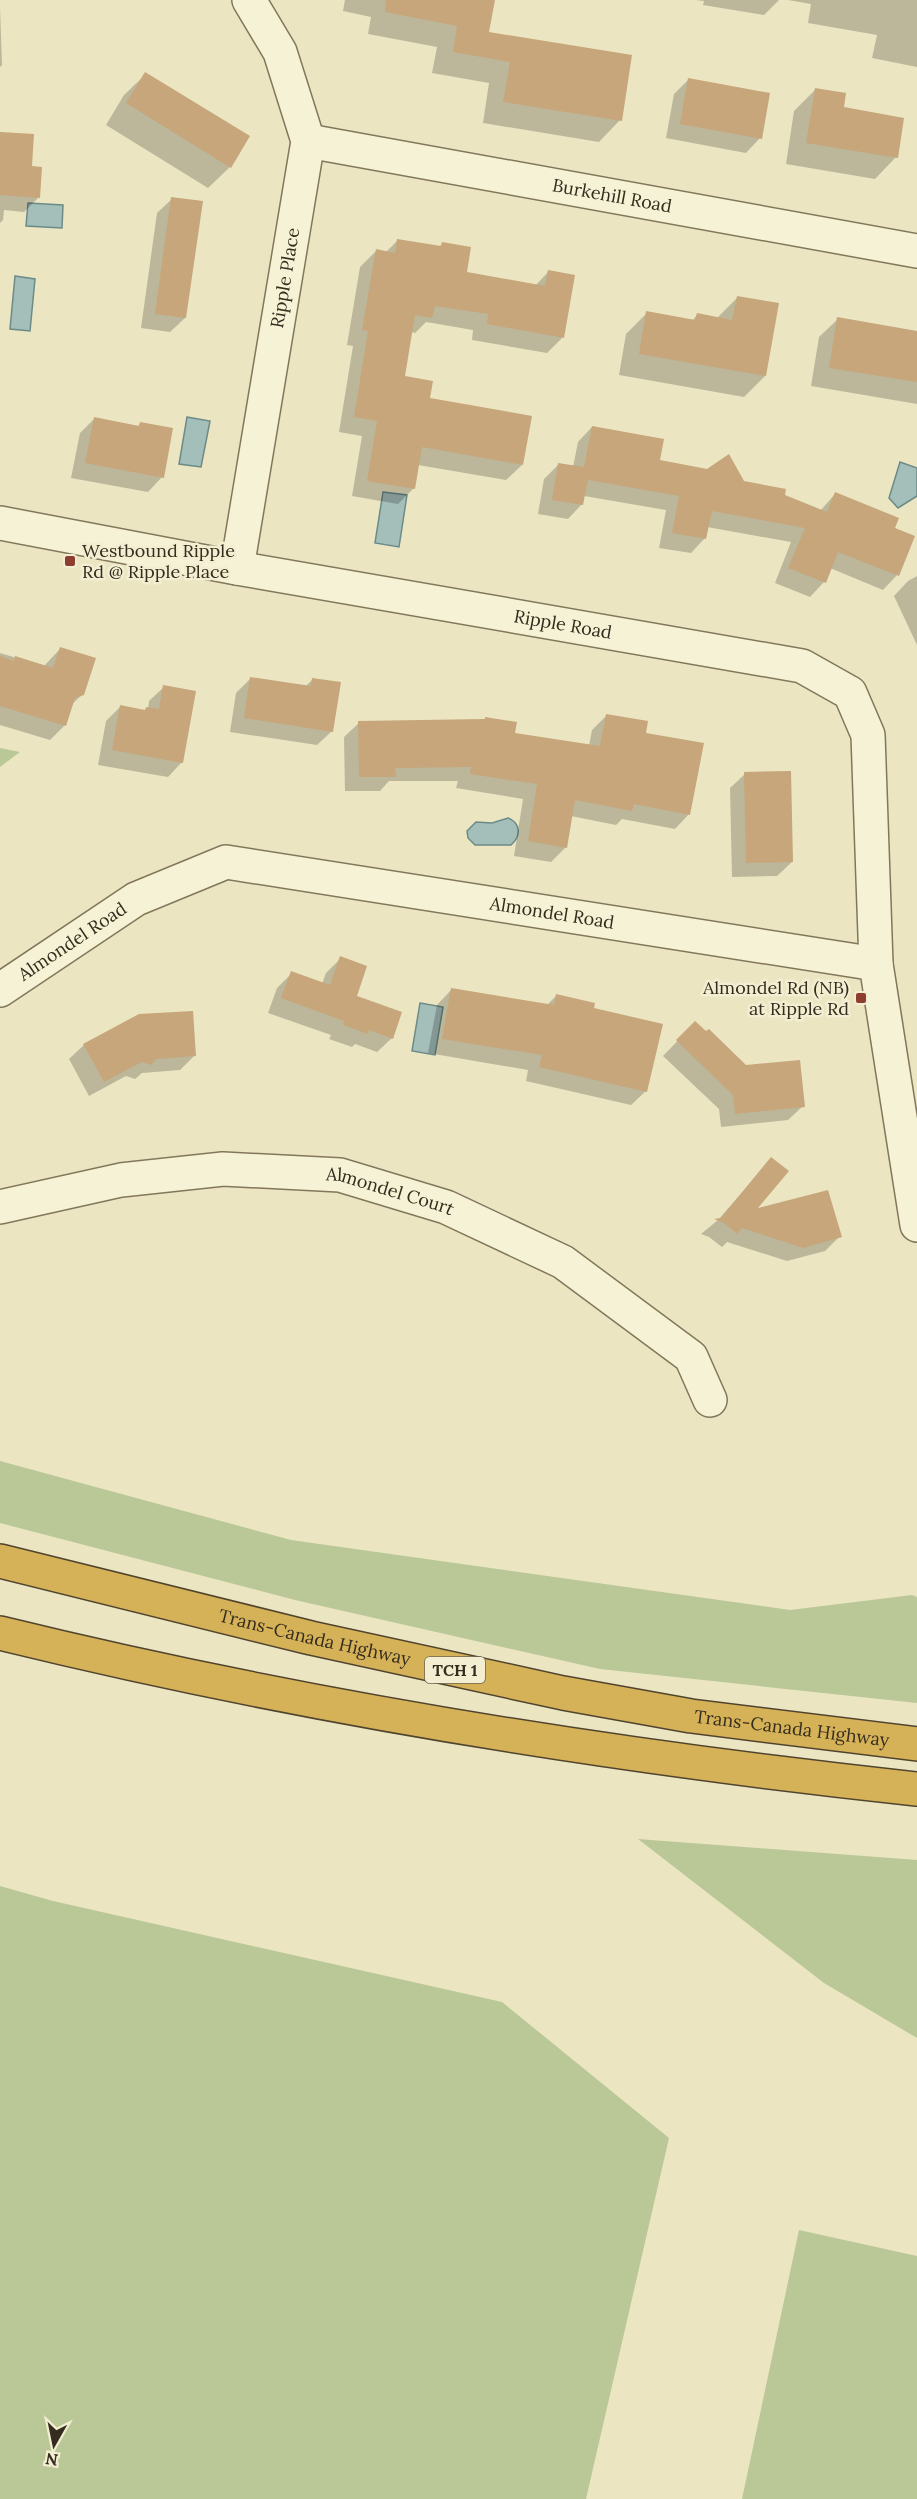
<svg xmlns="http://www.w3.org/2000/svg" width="917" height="2499" font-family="Lora,serif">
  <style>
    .green { fill: #bac897 }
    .water { fill: #a4beba; stroke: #6c8b88; stroke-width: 1.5 }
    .shadow { fill: #0003 }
    .building { fill: #c6a67a }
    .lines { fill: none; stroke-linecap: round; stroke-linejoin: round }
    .minor-casing { stroke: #83775b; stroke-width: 36 }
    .tertiary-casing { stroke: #83775b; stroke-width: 36 }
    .motorway-casing { stroke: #51442f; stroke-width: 36 }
    .minor { stroke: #f6f2d5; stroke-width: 33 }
    .tertiary { stroke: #f6f2d5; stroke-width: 33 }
    .motorway { stroke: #d5b258; stroke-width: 33 }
    .poi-dot { fill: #8e3e2f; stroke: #f3eed1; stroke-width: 2 }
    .labels { text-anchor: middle; stroke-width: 5; stroke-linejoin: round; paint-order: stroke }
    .shield { fill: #f3eed1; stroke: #6d6654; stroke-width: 1.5 }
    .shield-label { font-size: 16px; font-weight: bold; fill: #342c1e }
    .street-label { font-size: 18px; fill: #342c1e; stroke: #f3eed1 }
    .poi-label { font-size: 18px; fill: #342c1e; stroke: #f3eed1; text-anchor: start }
  </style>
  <rect width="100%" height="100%" fill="#ebe5c2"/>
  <path class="green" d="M 0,748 L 20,752 L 0,767 Z
    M 0,1461 L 291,1540 L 790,1610 L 912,1595 L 917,1597 L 917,1703 L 600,1669 L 295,1600 L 0,1523 Z
    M 638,1839 L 917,1860 L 917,2038 L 824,1983 Z
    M 0,1886 L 53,1901 L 502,2002 L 669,2138 L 586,2499 L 0,2499 Z
    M 799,2230 L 917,2256 L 917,2499 L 742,2499 Z"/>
  <path class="water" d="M 28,203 L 63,205 L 62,228 L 26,226 Z
    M 15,276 L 35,279 L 30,331 L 10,329 Z
    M 187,417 L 210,421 L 201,467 L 179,464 Z
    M 900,462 L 917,468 L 917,496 L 898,508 L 889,498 Z
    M 383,492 L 407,495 L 399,547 L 375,543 Z
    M 508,818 C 521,823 521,836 511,845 L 475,845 L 468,838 L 467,831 L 476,822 L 492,823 Z
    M 420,1003 L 443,1007 L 435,1055 L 412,1051 Z"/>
  <path class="shadow" d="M 345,0 L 494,0 L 488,33 L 620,120 L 599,142 L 483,123 L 489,83 L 432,73 L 437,47 L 368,34 L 371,17 L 343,11 Z
    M 696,0 L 779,0 L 764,15 L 703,5 L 704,1 Z
    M 788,0 L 917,0 L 917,67 L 872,58 L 877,35 L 808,23 L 811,4 Z
    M 0,7 L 2,65 L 0,67 Z
    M 146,74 L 230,167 L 208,188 L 106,125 L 124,95 Z
    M 688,80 L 760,138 L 746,153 L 666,138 L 674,94 Z
    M 816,89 L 842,109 L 896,157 L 875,179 L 786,164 L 794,111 Z
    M 0,133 L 30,168 L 38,198 L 24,212 L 4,210 L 3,220 L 0,223 Z
    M 172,199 L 185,318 L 170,332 L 141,328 L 157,213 Z
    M 397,241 L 439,247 L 442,244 L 465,273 L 535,286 L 549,271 L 562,338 L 547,353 L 472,340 L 473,330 L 426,322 L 415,333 L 411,332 L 403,377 L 429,399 L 522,465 L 506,480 L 418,465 L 414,488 L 398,504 L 352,496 L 362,436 L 339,432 L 353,346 L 347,345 L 360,267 L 376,251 L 385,253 Z
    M 737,298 L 765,376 L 744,397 L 619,375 L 626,334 L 647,313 L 692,321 L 697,315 L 717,318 Z
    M 838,319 L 917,332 L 917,404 L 811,386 L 819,337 Z
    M 94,419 L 137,427 L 141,423 L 162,477 L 148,492 L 71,478 L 80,433 Z
    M 592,427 L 659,461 L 743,483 L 820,511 L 835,494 L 893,529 L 897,575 L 883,590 L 830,568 L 824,582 L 810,597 L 775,583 L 791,542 L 707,527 L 705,538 L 691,553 L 659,548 L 666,510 L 584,496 L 582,504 L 568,519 L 538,514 L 544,479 L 559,464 L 573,467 L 578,442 Z
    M 917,576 L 917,645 L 894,596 L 908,581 Z
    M 60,649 L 83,694 L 70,706 L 64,726 L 50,740 L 0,725 L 0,653 L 44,666 Z
    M 251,678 L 306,686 L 312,680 L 332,731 L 317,745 L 230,732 L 236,693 Z
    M 164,687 L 182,762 L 168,777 L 98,765 L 106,721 L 120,707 L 144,711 L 148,709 L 149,701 Z
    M 607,715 L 644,734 L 689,814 L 675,829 L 622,819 L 616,825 L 571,816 L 566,847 L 551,862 L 514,856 L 523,799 L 456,788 L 458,781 L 389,781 L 380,791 L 345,791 L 344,737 L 359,723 L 513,734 L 589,746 L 592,730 Z
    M 745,774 L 792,862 L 777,876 L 732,877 L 730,788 Z
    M 341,958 L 355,997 L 392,1038 L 377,1052 L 355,1044 L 352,1047 L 329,1039 L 331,1035 L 268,1013 L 277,988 L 292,973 L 322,984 L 326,973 Z
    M 451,990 L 546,1006 L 557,995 L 592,1009 L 646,1091 L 631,1105 L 526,1081 L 528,1070 L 428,1053 L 437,1005 Z
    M 695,1023 L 746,1066 L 803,1106 L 788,1120 L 721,1127 L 719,1109 L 663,1056 Z
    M 84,1045 L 194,1056 L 180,1070 L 142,1073 L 135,1079 L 126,1076 L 89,1096 L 69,1059 Z
    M 771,1159 L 754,1211 L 840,1236 L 825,1251 L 787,1261 L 727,1242 L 722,1247 L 709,1237 L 701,1234 L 718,1220 Z"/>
  <path class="building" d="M 386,0 L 495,0 L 489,32 L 632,55 L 622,121 L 503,102 L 510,62 L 453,52 L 457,26 L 385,12 Z
    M 145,72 L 250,136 L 231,168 L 126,103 Z
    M 688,78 L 770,93 L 762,139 L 680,124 Z
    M 815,88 L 846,93 L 844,107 L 904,118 L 898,158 L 806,143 Z
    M 0,132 L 34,134 L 32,166 L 42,167 L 40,198 L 0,195 Z
    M 171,197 L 203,201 L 186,318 L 155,314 Z
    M 397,239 L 441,246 L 442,242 L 471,247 L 467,272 L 545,286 L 548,270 L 575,275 L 564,338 L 487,324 L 488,314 L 435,306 L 432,318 L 415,315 L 405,376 L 433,381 L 430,398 L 532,416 L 523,465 L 422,447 L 415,489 L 367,481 L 377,421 L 354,417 L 368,331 L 362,330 L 376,249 L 395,253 Z
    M 737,296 L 779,303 L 766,376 L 639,354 L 646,311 L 695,320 L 697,313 L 732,320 Z
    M 837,317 L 917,331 L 917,382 L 829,368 Z
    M 94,417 L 139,426 L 140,422 L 173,428 L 164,478 L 85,463 Z
    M 592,426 L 664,439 L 660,460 L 707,469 L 729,454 L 744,481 L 786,489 L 785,495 L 827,512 L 835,492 L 899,518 L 895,528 L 915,536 L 899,576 L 838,552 L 826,583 L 788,568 L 805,528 L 712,511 L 706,539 L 672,533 L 679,496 L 588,480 L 583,505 L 552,500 L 558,463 L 584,467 Z
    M 60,647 L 96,658 L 84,695 L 75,698 L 66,726 L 0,706 L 0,656 L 14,661 L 15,656 L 53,668 Z
    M 250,677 L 311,686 L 312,678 L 341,682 L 333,732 L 244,718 Z
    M 163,685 L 196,691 L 183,763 L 112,750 L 120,705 L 145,710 L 146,707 L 159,709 Z
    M 606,714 L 648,721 L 646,733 L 704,743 L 690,815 L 634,804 L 632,811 L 575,800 L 567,848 L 528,841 L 537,784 L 470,774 L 471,767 L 395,768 L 396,777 L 359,777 L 358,721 L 485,719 L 485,717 L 517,722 L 515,733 L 600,746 Z
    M 791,771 L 793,862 L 746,863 L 744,772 Z
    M 340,956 L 367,966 L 357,996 L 402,1012 L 393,1039 L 369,1030 L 368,1034 L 343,1025 L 344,1021 L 281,998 L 291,971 L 330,985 Z
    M 451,988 L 554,1005 L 556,994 L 595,1003 L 594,1008 L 663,1024 L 647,1092 L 539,1067 L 542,1055 L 442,1039 Z
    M 193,1011 L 196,1056 L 156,1059 L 151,1065 L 142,1062 L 104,1082 L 83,1044 L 139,1014 Z
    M 695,1021 L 706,1031 L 709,1029 L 746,1065 L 800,1060 L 805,1107 L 735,1114 L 733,1095 L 676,1040 Z
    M 771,1157 L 789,1171 L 758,1208 L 828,1190 L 842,1237 L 803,1248 L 742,1228 L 737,1234 L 724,1223 L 714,1219 L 721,1218 Z"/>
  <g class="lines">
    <defs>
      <g id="minor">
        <path id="s1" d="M 308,141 L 917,251"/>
        <path id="s2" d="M 237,568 L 308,141 L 280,52 L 249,0"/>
        <path id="s3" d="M 0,990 L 136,899 L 226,862 L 876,964"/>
        <path id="s4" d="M 0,1207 L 121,1180 L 223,1169 L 340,1175 L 446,1207 L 563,1262 L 691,1357 L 710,1400"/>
      </g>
      <g id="tertiary">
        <path id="s5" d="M 0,523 L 237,568 L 802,666 L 850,693 L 868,735 L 876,964 L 917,1225"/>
      </g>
      <g id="motorway">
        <path id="s6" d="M 0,1561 L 311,1638 L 563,1693 L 691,1716 L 917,1744"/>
        <path d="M 0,1633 C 302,1707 608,1756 917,1789"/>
      </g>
    </defs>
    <use href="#minor" class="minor-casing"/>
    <use href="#tertiary" class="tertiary-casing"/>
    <use href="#motorway" class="motorway-casing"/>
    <use href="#minor" class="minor"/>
    <use href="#tertiary" class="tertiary"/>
    <use href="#motorway" class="motorway"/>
  </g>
  <g class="poi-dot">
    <rect x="64" y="555" width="12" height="12" rx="3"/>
    <rect x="855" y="992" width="12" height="12" rx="3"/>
  </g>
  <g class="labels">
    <rect class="shield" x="425" y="1657" width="60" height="26" rx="4.5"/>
    <g class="shield-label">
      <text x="455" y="1676">TCH 1</text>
    </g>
    <g class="street-label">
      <text dy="6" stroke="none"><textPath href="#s1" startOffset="309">Burkehill Road</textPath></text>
      <text dy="6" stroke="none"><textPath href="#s2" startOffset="294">Ripple Place</textPath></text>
      <text dy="6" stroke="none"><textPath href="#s5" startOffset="572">Ripple Road</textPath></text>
      <text dy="6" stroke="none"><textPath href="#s3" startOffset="591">Almondel Road</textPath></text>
      <text dy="6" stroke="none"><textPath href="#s3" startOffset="87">Almondel Road</textPath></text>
      <text dy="6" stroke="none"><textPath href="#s4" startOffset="396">Almondel Court</textPath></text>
      <text dy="6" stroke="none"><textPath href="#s6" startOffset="324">Trans-Canada Highway</textPath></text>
      <text dy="6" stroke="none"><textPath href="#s6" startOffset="810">Trans-Canada Highway</textPath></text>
    </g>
    <g class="poi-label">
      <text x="82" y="557">Westbound Ripple<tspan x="82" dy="21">Rd @ Ripple Place</tspan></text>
      <text x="849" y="994" text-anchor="end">Almondel Rd (NB)<tspan x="849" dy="21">at Ripple Rd</tspan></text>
    </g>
  </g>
  <g transform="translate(54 2445) rotate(189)" stroke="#f3eed1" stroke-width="4.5" paint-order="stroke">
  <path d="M0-4.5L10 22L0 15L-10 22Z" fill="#342c1e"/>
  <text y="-9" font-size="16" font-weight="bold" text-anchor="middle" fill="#342c1e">N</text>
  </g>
</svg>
